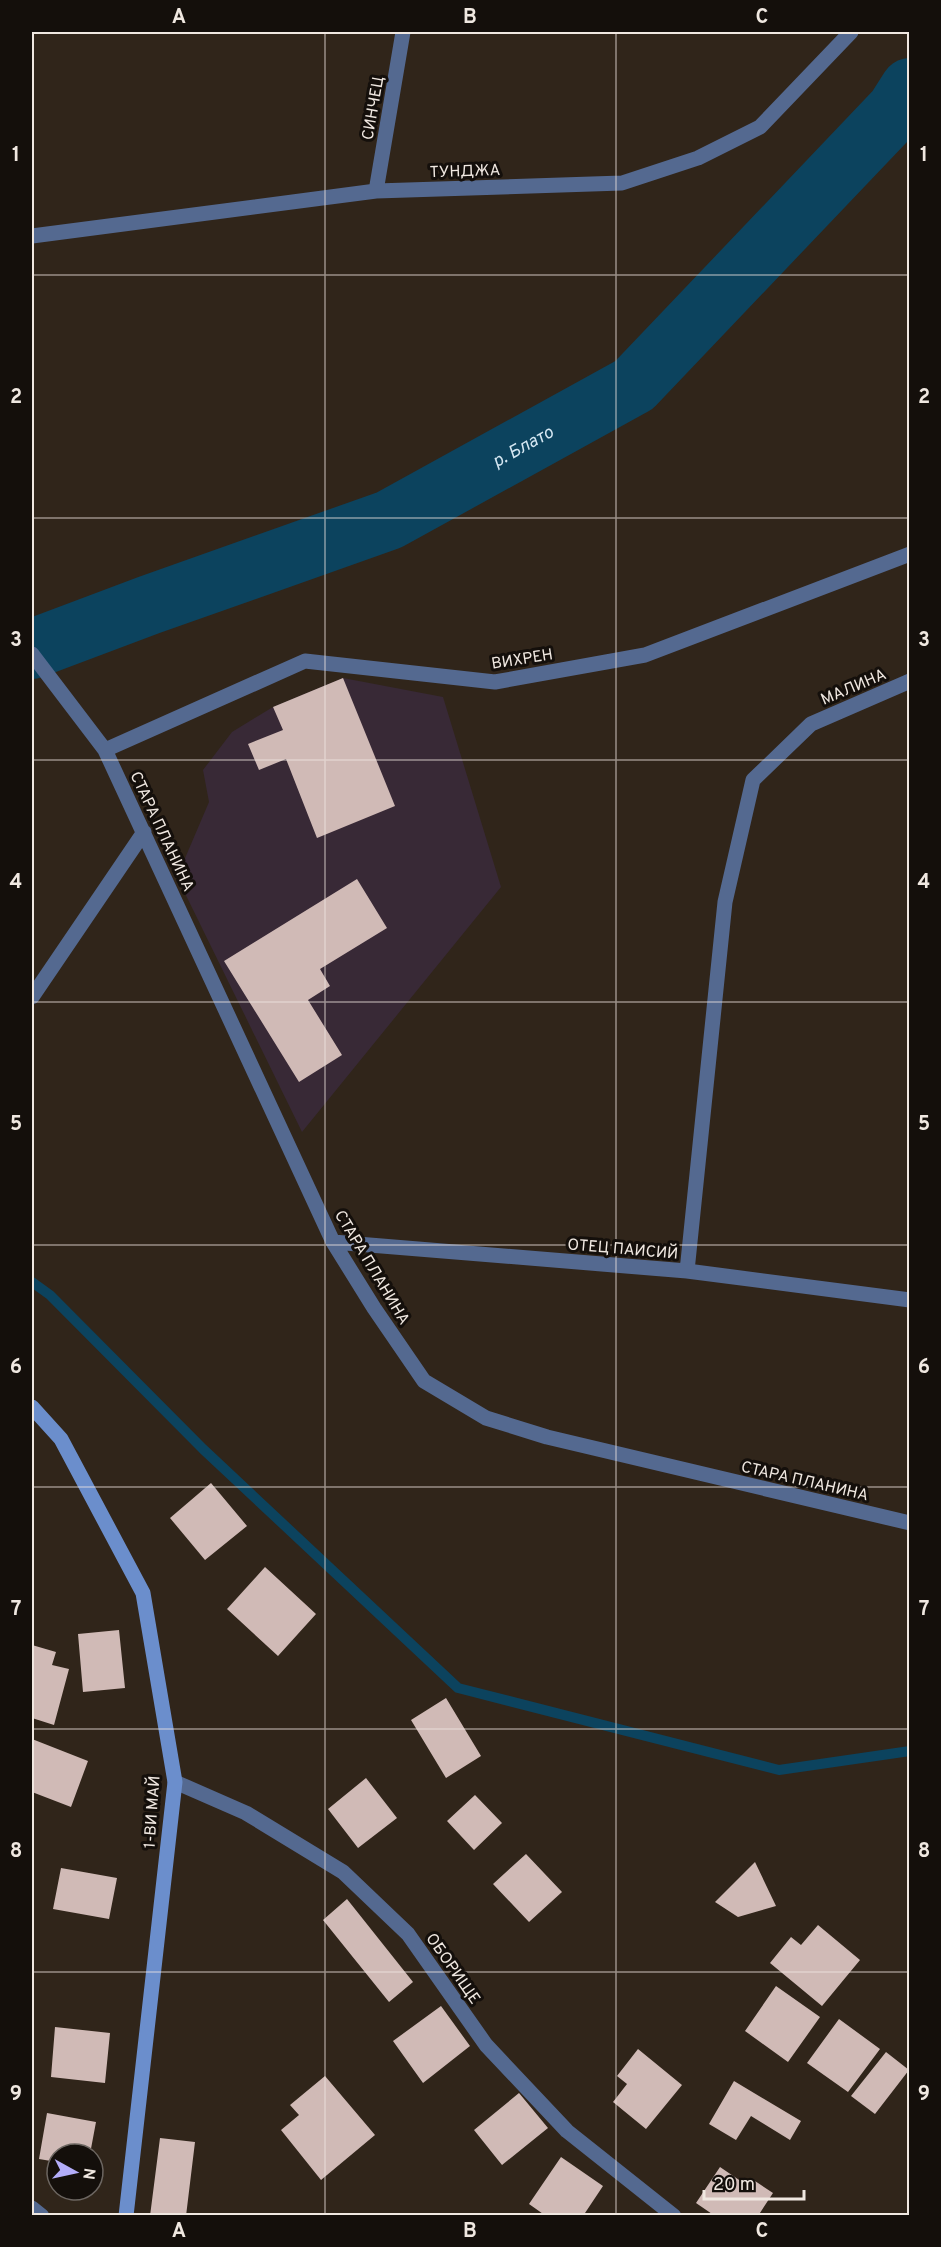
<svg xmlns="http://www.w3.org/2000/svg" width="941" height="2247" font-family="Overpass,sans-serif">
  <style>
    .education { fill: #382936 }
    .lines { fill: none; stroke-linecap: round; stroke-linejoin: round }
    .stream { stroke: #0c435e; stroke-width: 10 }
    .river { stroke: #0c435e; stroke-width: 60 }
    .building { fill: #d0bab6 }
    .street { stroke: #546990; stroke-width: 15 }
    .secondary { stroke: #6b8ecc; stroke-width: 15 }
    .grid { fill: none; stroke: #f0e8e1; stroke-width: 1.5; stroke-opacity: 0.55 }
    .labels { text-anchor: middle; stroke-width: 6; stroke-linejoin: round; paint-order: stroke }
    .street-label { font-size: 16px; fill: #f0e8e1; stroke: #140f0b }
    .water-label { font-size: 18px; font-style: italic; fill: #d5e7f2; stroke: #140f0b }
    .neatline { fill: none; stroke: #f0e8e1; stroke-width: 2 }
    .grid-label { font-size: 20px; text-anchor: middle; font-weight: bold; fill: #f0e8e1 }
  </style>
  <rect width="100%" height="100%" fill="#30251a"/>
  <path class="education" d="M 343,678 L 443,697 L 501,887 L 302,1132 L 177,877 L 209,802 L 203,770 L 232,732 L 273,707 Z"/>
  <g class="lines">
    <path class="stream" d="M 32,1282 L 50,1295 L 203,1449 L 458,1688 L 779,1770 L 910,1751"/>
    <path class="river" id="s1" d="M 32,649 L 149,605 L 389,520 L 634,385 L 896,110 L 910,88"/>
  </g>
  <path class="building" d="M 343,678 L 395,806 L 317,838 L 286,759 L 259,770 L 248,744 L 283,730 L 273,707 Z
    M 357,879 L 387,928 L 320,969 L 330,986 L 308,1000 L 342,1055 L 299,1082 L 224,961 Z
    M 211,1483 L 247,1526 L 205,1560 L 170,1518 Z
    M 265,1567 L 316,1614 L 278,1656 L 227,1609 Z
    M 119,1630 L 125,1688 L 83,1692 L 78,1634 Z
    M 32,1645 L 56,1652 L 52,1665 L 69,1669 L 54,1725 L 32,1718 Z
    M 446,1698 L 481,1756 L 446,1778 L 411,1720 Z
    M 32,1739 L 88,1761 L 71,1807 L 32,1792 Z
    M 366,1778 L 397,1818 L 358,1848 L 328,1809 Z
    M 475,1795 L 502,1823 L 474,1850 L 447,1821 Z
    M 526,1854 L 562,1892 L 529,1922 L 493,1884 Z
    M 755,1862 L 776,1906 L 738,1917 L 715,1902 Z
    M 61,1868 L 117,1878 L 109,1919 L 53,1909 Z
    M 347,1899 L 413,1982 L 389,2002 L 323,1920 Z
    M 818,1925 L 860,1960 L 822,2006 L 770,1963 L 791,1937 L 801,1945 Z
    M 776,1986 L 820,2017 L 788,2062 L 745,2031 Z
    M 441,2006 L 470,2046 L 423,2083 L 393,2041 Z
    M 839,2019 L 880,2049 L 848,2092 L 807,2063 Z
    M 55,2027 L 110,2033 L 105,2083 L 51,2077 Z
    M 638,2049 L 682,2085 L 646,2129 L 613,2102 L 627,2084 L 617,2076 Z
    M 886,2052 L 909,2070 L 875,2114 L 851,2096 Z
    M 325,2076 L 375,2135 L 321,2180 L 281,2130 L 299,2115 L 290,2105 Z
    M 734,2081 L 801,2121 L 790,2140 L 751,2116 L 736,2140 L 709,2124 Z
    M 519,2093 L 548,2128 L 502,2165 L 474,2130 Z
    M 47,2113 L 96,2122 L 90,2154 L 57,2154 L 57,2162 L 39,2159 Z
    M 160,2138 L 195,2142 L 186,2216 L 150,2216 Z
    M 561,2157 L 603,2186 L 583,2216 L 546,2216 L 529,2204 Z
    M 720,2167 L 748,2186 L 752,2179 L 773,2193 L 758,2216 L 715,2216 L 696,2203 Z"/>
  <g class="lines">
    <path class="street" d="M 376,191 L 403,32
      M 32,236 L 376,191 L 622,183 L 698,158 L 760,127 L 851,32
      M 32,654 L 105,750 L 333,1242 L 374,1308 L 424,1381 L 486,1418 L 547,1437 L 910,1523
      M 105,750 L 305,661 L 495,682 L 645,655 L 910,554
      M 32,997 L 144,832
      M 333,1242 L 687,1271 L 910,1300
      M 687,1271 L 725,902 L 753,780 L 811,724 L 910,681
      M 175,1782 L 246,1813 L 343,1872 L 408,1934 L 486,2045 L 567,2131 L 674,2216
      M 32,2208 L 42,2216"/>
    <path class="secondary" d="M 32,1407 L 61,1439 L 143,1593 L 175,1782 L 126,2216"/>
  </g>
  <path class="grid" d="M 325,32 L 325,2216M 616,32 L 616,2216M 32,275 L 910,275M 32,518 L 910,518M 32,760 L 910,760M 32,1002 L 910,1002M 32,1245 L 910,1245M 32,1487 L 910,1487M 32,1729 L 910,1729M 32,1972 L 910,1972"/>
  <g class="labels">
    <g class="street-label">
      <text transform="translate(372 108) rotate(-80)" y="6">СИНЧЕЦ</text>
      <text transform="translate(465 170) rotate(-2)" y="6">ТУНДЖА</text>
      <text transform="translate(522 658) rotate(-9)" y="6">ВИХРЕН</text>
      <text transform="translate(853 686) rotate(-23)" y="6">МАЛИНА</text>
      <text transform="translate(163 831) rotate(65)" y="6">СТАРА ПЛАНИНА</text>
      <text transform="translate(623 1248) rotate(5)" y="6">ОТЕЦ ПАИСИЙ</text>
      <text transform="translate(373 1267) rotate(59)" y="6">СТАРА ПЛАНИНА</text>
      <text transform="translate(805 1480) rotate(13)" y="6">СТАРА ПЛАНИНА</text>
      <text transform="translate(151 1812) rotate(-86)" y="6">1-ВИ МАЙ</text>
      <text transform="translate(454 1968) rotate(55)" y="6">ОБОРИЩЕ</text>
    </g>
    <g class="water-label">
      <text dy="6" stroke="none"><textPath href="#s1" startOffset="532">р. Блато</textPath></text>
    </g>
  </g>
  <rect width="941" height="2247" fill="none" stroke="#140f0b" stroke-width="66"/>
  <g transform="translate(75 2172) rotate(98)"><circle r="28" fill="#140f0b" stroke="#6c6661" stroke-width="1.5"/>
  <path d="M0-4.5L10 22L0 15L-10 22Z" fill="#b3adf9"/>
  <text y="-9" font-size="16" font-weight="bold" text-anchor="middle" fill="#f0e8e1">N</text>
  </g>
  <path d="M704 2190v9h100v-9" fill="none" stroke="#f0e8e1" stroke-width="3"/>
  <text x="713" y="2190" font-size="18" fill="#f0e8e1" stroke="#140f0b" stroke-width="4.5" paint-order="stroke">20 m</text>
  <rect x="33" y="33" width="875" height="2181" class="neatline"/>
  <g class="grid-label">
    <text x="179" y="23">A</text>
    <text x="470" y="23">B</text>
    <text x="762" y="23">C</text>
    <text x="16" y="161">1</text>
    <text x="924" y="161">1</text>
    <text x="16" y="403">2</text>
    <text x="924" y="403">2</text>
    <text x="16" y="646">3</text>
    <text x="924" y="646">3</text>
    <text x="16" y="888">4</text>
    <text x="924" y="888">4</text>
    <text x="16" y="1130">5</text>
    <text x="924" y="1130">5</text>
    <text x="16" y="1373">6</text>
    <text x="924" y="1373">6</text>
    <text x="16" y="1615">7</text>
    <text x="924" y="1615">7</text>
    <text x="16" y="1857">8</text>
    <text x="924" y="1857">8</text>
    <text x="16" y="2100">9</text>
    <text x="924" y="2100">9</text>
    <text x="179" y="2237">A</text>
    <text x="470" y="2237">B</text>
    <text x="762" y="2237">C</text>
  </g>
</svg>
